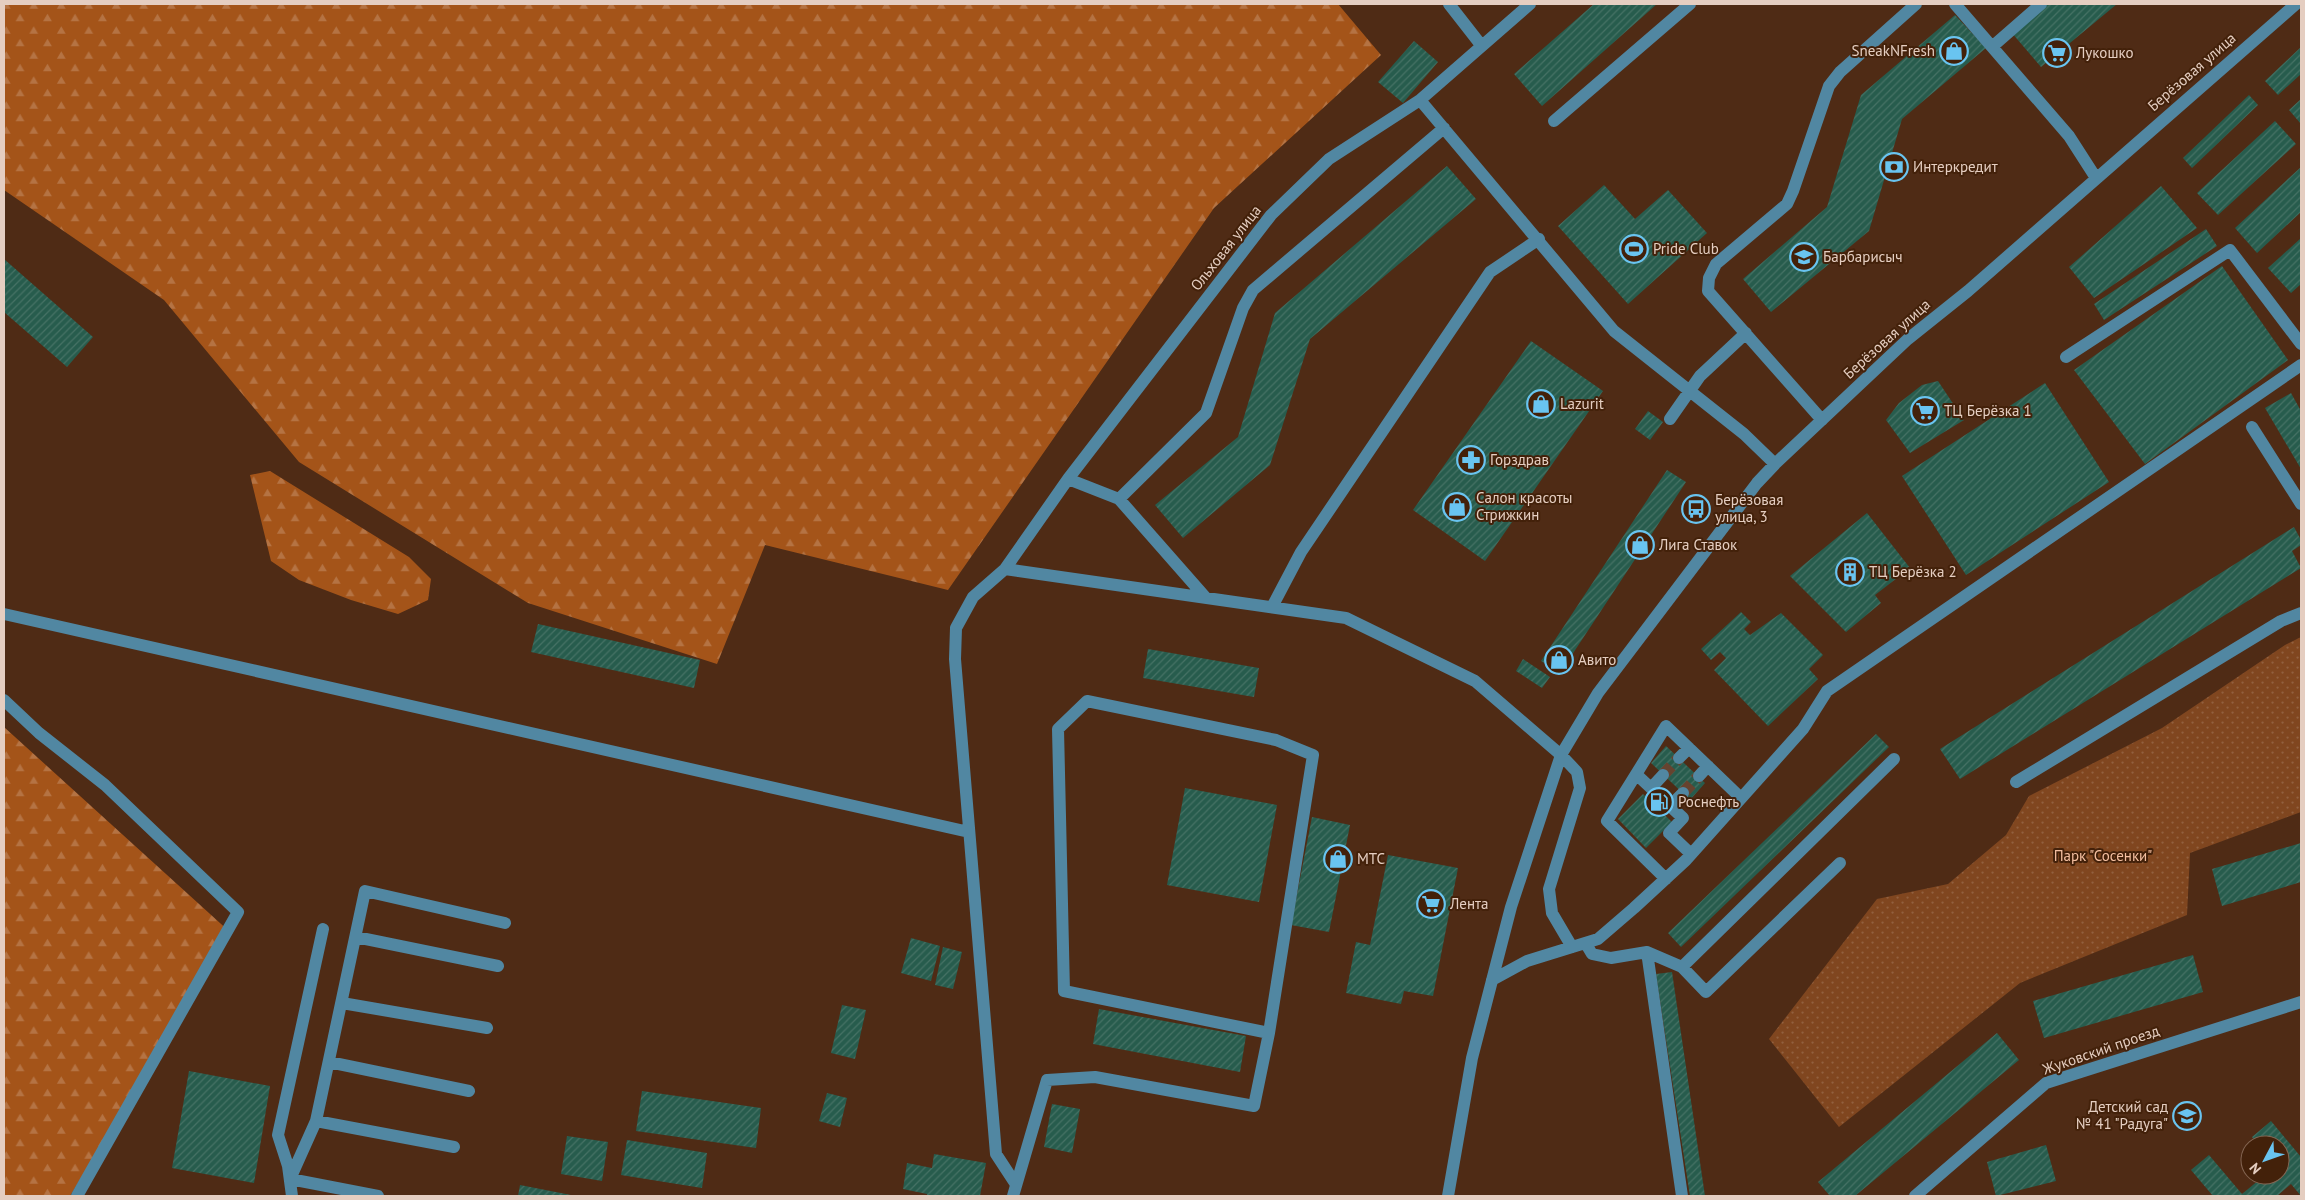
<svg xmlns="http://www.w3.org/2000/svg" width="2305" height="1200" font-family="'PT Sans',sans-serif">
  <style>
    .forest { fill: url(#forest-firs) }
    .park { fill: url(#park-dots) }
    .building { fill: url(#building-hatch) }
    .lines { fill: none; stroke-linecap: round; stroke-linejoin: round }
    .minor-tunnel { stroke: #66432f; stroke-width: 12; stroke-dasharray: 12 6; stroke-linecap: butt }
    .minor { stroke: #5187a2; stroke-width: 12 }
    .labels { text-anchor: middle; stroke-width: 4; stroke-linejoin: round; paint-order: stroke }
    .poi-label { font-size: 15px; fill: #e5cec1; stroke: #43210a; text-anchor: start }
    .street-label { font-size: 15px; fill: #e5cec1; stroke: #43210a }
    .park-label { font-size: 15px; fill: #f4bfa0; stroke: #43210a }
  </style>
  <defs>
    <pattern id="forest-firs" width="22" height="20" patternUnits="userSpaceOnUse" patternTransform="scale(1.25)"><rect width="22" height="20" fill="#a45419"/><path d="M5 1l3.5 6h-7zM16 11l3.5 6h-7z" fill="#b57343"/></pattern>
    <pattern id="park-dots" width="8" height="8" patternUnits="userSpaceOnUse" patternTransform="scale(1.25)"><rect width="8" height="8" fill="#80461f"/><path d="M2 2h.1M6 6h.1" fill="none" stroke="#92603e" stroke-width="1.8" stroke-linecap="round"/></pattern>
    <pattern id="building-hatch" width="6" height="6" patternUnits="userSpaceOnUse" patternTransform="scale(1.25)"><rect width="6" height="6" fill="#275c4d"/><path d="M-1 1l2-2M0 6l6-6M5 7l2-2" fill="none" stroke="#467265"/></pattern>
  </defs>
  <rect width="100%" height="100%" fill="#4f2b15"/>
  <path class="forest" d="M 4,4 L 1338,4 L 1381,55 L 1214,208 L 948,590 L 765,545 L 717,664 L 528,603 L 299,462 L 164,300 L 4,190 Z
    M 270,471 L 409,557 L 431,579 L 428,600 L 398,614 L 351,600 L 299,580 L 271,561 L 250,475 Z
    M 4,727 L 231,933 L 70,1196 L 4,1196 Z"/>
  <path class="park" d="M 2301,637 L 2301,812 L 2190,853 L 2187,915 L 2020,983 L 1839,1127 L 1769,1039 L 1877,899 L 1948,884 L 2006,835 L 2029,796 L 2162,728 L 2285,645 Z"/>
  <path class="building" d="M 1594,4 L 1657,4 L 1542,106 L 1514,74 Z
    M 2044,4 L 2117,4 L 2041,67 L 2011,32 Z
    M 1955,15 L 1986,48 L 1902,119 L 1869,231 L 1771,312 L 1743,279 L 1827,207 L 1861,95 Z
    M 1414,41 L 1438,62 L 1403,103 L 1378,82 Z
    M 2301,47 L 2301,74 L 2278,95 L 2265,81 Z
    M 2249,95 L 2258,105 L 2192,168 L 2183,158 Z
    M 2301,99 L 2301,124 L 2289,110 Z
    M 2275,121 L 2296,144 L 2218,215 L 2197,193 Z
    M 1447,166 L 1476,199 L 1310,339 L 1270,465 L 1183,538 L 1155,505 L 1238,437 L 1275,313 Z
    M 2301,167 L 2301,212 L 2257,253 L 2235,228 Z
    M 1604,185 L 1635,219 L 1668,190 L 1707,233 L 1628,304 L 1558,226 Z
    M 2161,186 L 2197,228 L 2094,298 L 2069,267 Z
    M 2206,229 L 2217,246 L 2104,320 L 2094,304 Z
    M 2301,238 L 2301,284 L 2291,293 L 2268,268 Z
    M 4,259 L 93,337 L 67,367 L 4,312 Z
    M 2222,266 L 2288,360 L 2145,464 L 2074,370 Z
    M 1531,341 L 1603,391 L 1485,561 L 1413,510 Z
    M 1938,381 L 1964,420 L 1910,453 L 1886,420 L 1899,403 L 1922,385 Z
    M 2045,383 L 2109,482 L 1966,575 L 1902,476 Z
    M 2291,393 L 2301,411 L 2301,469 L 2265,408 Z
    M 1648,411 L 1663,422 L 1650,440 L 1635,429 Z
    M 1667,470 L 1686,482 L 1560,673 L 1541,661 Z
    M 1867,513 L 1910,568 L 1875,595 L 1881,603 L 1846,632 L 1790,576 Z
    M 2294,527 L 2301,540 L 2301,545 L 2292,551 L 2301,568 L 1960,779 L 1940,749 Z
    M 1741,612 L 1751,622 L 1744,629 L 1750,635 L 1781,613 L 1823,655 L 1809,669 L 1818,679 L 1768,726 L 1714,670 L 1726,658 L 1720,652 L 1711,660 L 1701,649 Z
    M 538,624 L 700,660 L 694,688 L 531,652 Z
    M 1148,649 L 1259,668 L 1254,697 L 1143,678 Z
    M 1523,659 L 1550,677 L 1542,688 L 1516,671 Z
    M 1876,734 L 1889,747 L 1681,947 L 1668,933 Z
    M 1666,746 L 1705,783 L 1690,800 L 1651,763 Z
    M 1185,788 L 1277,805 L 1259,902 L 1167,885 Z
    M 1643,794 L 1672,822 L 1646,848 L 1618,819 Z
    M 1312,817 L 1350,825 L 1329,932 L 1291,925 Z
    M 2301,843 L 2301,882 L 2222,906 L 2212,869 Z
    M 1388,855 L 1458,868 L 1433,996 L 1404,991 L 1401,1004 L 1346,993 L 1356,942 L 1370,945 Z
    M 911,938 L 940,946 L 931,981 L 901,973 Z
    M 943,947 L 962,952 L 953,989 L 935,985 Z
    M 2193,955 L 2203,992 L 2044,1038 L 2033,1001 Z
    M 1672,972 L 1705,1196 L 1690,1196 L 1656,974 Z
    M 842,1005 L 866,1010 L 855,1059 L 831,1053 Z
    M 1099,1009 L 1246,1036 L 1240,1072 L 1093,1044 Z
    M 1997,1033 L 2019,1060 L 1855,1196 L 1830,1196 L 1818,1182 Z
    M 189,1071 L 270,1086 L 254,1183 L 172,1168 Z
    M 642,1091 L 761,1108 L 756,1148 L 636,1131 Z
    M 827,1093 L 847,1098 L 840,1127 L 819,1121 Z
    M 1052,1104 L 1080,1109 L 1072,1153 L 1044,1147 Z
    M 2271,1121 L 2301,1157 L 2301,1196 L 2291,1184 L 2277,1196 L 2213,1196 L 2191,1170 L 2209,1155 L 2242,1194 L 2265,1175 L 2280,1175 L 2280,1145 L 2258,1145 L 2252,1137 Z
    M 567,1136 L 608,1142 L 602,1181 L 561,1174 Z
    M 627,1140 L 707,1153 L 702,1188 L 621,1175 Z
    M 2046,1145 L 2056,1181 L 1996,1196 L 1987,1162 Z
    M 934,1154 L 986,1163 L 980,1196 L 927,1196 L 927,1194 L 903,1189 L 907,1163 L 932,1168 Z
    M 520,1185 L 571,1195 L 571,1196 L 518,1196 Z"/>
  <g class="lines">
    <path class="minor-tunnel" d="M 1663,775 L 1679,758
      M 1683,793 L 1699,776"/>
    <path class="minor" d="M 1449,4 L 1481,45
      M 1955,4 L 2069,136 L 2096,178
      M 1993,46 L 2041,4
      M 1420,100 L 1614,331 L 1744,434 L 1775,464
      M 1554,121 L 1690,4
      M 2066,357 L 2230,250 L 2301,344
      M 1670,419 L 1700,376 L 1746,333
      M 1822,420 L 1708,291 L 1709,278 L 1716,264 L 1787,204 L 1793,191 L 1829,86 L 1840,72 L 1916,4
      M 2252,427 L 2301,504
      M 1068,479 L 1119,499 L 1206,413 L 1243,308 L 1253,290 L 1444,128
      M 1119,499 L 1206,598
      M 1005,569 L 1346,618 L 1475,681 L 1561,755 L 1577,772 L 1580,788 L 1549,889 L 1552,913 L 1572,947
      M 1272,607 L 1301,552 L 1490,272 L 1539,239
      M 4,614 L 969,832
      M 4,700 L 39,733 L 105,785 L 238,912 L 77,1196
      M 1679,758 L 1689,748
      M 1636,774 L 1670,806
      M 1699,776 L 1708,766
      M 2016,782 L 2281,621 L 2301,613
      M 1651,788 L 1663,775
      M 1683,793 L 1670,806 L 1683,818 L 1669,833 L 1691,854
      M 1666,879 L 1607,821 L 1666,726 L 1741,798
      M 356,937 L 498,966
      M 1586,944 L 1592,954 L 1611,958 L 1647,952 L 1682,967 L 1894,759
      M 1647,952 L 1682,1196
      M 1682,967 L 1706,992 L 1840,863
      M 1492,980 L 1527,961 L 1598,939 L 1634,908 L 1686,860 L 1803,729 L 1827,691 L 2301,365
      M 342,1003 L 487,1028
      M 329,1062 L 469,1091
      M 316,1121 L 454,1147
      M 1015,1183 L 996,1154 L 955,659 L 956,628 L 973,597 L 1005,569 L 1068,479 L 1271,215 L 1329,159 L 1420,100 L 1530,4
      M 292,1196 L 288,1166 L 278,1135 L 323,929
      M 378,1196 L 290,1179 L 316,1121 L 365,891 L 505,923
      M 1013,1196 L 1047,1080 L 1095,1077 L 1254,1106 L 1269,1033 L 1313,755 L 1276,740 L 1087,701 L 1058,729 L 1064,991 L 1269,1033
      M 1448,1196 L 1472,1058 L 1511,907 L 1561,755 L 1598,693 L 1757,483 L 1775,464 L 1908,339 L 1968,291 L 2296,4
      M 1915,1196 L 2046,1083 L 2301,1002"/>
  </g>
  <defs>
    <symbol id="shop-ring" viewBox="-11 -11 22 22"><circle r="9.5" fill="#43210a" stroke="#69c4f0" stroke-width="1.5"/><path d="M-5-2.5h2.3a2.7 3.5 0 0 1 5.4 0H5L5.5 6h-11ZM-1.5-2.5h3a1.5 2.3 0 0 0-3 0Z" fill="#69c4f0"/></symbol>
    <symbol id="supermarket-ring" viewBox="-11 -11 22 22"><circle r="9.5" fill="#43210a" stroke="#69c4f0" stroke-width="1.5"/><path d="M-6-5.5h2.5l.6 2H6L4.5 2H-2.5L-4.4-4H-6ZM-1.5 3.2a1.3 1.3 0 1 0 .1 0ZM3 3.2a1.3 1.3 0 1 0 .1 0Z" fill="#69c4f0"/></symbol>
    <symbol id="bank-ring" viewBox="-11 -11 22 22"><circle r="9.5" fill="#43210a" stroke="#69c4f0" stroke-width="1.5"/><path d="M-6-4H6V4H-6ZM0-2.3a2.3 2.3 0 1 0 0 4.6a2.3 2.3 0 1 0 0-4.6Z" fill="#69c4f0"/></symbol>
    <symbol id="stadium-ring" viewBox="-11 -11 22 22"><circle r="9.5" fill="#43210a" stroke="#69c4f0" stroke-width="1.5"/><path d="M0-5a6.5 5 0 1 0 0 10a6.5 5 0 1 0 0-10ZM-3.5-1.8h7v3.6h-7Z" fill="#69c4f0"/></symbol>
    <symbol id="school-ring" viewBox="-11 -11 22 22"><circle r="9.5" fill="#43210a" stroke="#69c4f0" stroke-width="1.5"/><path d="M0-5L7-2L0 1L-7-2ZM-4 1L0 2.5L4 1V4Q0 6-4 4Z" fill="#69c4f0"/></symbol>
    <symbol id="pharmacy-ring" viewBox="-11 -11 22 22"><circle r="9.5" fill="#43210a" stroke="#69c4f0" stroke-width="1.5"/><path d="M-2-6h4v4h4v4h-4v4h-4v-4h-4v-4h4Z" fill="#69c4f0"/></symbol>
    <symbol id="bus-ring" viewBox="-11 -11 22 22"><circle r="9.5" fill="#43210a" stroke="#69c4f0" stroke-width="1.5"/><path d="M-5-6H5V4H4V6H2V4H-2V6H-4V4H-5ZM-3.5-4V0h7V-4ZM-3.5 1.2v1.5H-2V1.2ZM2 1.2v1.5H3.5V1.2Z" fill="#69c4f0"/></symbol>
    <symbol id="building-ring" viewBox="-11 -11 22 22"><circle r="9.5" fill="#43210a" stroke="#69c4f0" stroke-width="1.5"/><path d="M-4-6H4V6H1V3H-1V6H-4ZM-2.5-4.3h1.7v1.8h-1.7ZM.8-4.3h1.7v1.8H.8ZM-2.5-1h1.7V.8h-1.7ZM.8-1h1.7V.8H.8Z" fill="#69c4f0"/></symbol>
    <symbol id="fuel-ring" viewBox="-11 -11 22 22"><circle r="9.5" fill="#43210a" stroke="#69c4f0" stroke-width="1.5"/><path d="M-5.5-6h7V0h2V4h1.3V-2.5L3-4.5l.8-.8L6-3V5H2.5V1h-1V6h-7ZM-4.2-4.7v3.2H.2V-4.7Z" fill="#69c4f0"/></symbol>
  </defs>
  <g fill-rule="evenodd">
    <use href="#shop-ring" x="1938" y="35" width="32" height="32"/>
    <use href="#supermarket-ring" x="2041" y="37" width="32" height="32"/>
    <use href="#bank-ring" x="1878" y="151" width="32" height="32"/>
    <use href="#stadium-ring" x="1618" y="233" width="32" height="32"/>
    <use href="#school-ring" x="1788" y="241" width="32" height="32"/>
    <use href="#shop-ring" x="1525" y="388" width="32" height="32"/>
    <use href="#supermarket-ring" x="1909" y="395" width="32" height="32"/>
    <use href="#pharmacy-ring" x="1455" y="444" width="32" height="32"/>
    <use href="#shop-ring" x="1441" y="491" width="32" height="32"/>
    <use href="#bus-ring" x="1680" y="493" width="32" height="32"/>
    <use href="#shop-ring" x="1624" y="529" width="32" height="32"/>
    <use href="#building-ring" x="1834" y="556" width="32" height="32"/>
    <use href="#shop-ring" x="1543" y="644" width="32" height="32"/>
    <use href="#fuel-ring" x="1643" y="786" width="32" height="32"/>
    <use href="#shop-ring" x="1322" y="843" width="32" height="32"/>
    <use href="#supermarket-ring" x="1415" y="888" width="32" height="32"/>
    <use href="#school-ring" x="2171" y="1100" width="32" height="32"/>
  </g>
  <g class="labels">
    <g class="poi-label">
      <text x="1935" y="56" text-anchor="end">SneakNFresh</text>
      <text x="2076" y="58">Лукошко</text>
      <text x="1913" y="172">Интеркредит</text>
      <text x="1653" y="254">Pride Club</text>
      <text x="1823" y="262">Барбарисыч</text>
      <text x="1560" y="409">Lazurit</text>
      <text x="1944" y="416">ТЦ Берёзка 1</text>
      <text x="1490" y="465">Горздрав</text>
      <text x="1476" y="503">Салон красоты<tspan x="1476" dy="17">Стрижкин</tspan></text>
      <text x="1715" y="505">Берёзовая<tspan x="1715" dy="17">улица, 3</tspan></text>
      <text x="1659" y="550">Лига Ставок</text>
      <text x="1869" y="577">ТЦ Берёзка 2</text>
      <text x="1578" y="665">Авито</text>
      <text x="1678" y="807">Роснефть</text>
      <text x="1357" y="864">МТС</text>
      <text x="1450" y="909">Лента</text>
      <text x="2168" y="1112" text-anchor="end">Детский сад<tspan x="2168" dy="17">№ 41 "Радуга"</tspan></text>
    </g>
    <g class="street-label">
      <text transform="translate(2192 72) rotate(-41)" y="5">Берёзовая улица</text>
      <text transform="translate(1226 248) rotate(-52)" y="5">Ольховая улица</text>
      <text transform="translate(1887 339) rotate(-42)" y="5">Берёзовая улица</text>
      <text transform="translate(2101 1050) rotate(-19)" y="5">Жуковский проезд</text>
    </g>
    <g class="park-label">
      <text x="2103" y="861">Парк "Сосенки"</text>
    </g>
  </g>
  <rect width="2305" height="1200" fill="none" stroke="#e5cec1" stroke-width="10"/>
  <g transform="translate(2265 1160) rotate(229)"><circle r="24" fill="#43210a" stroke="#846653"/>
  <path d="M0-4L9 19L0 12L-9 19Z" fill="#69c4f0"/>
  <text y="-8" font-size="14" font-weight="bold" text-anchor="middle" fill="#e5cec1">N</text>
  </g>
</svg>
